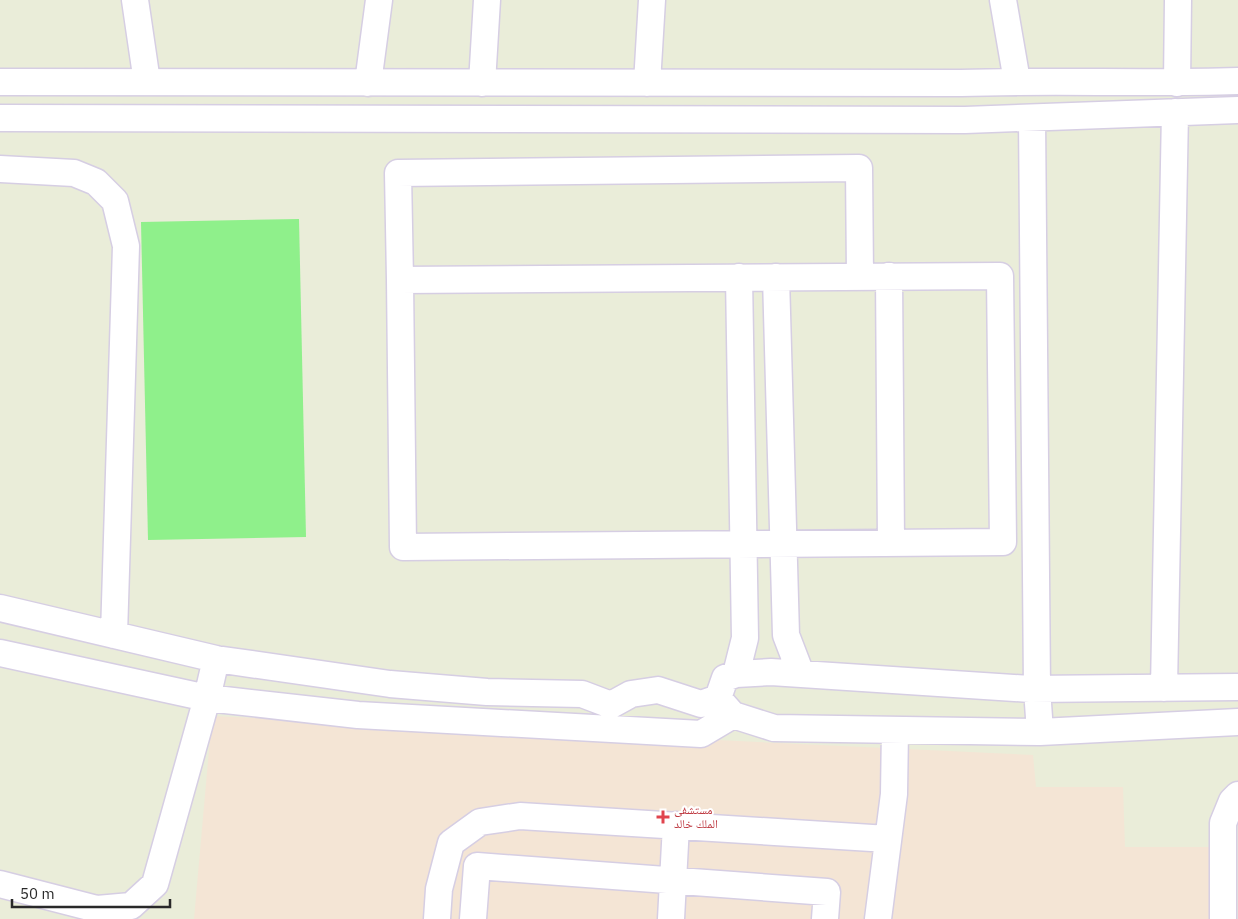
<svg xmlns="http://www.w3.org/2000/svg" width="1238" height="919" font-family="'IBM Plex Sans','Noto Naskh Arabic',sans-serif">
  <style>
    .medical { fill: #f4e5d5 }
    .pitch { fill: #8ff08b }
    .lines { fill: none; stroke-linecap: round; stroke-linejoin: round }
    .minor-casing { stroke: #d6cee3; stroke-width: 29 }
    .minor { stroke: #fff; stroke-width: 26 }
    .health-dot { fill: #e0444e; stroke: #fff; stroke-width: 2 }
    .labels { text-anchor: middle; stroke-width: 4; stroke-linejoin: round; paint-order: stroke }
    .health-label { font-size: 12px; fill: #be3a42; stroke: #fff; text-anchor: start }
  </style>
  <rect width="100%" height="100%" fill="#eaedd9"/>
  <path class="medical" d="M 212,716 L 1033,755 L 1036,787 L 1123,787 L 1125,847 L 1216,847 L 1212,919 L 194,919 Z"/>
  <path class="pitch" d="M 299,219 L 306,537 L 148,540 L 141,222 Z"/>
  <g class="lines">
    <defs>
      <path id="minor" d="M 135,0 L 147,82
        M 1003,0 L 1017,81
        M 0,82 L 961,83 C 1053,80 1146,84 1238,81
        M 368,83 L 379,0
        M 482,83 L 487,0
        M 647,83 L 652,0
        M 1177,83 L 1178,0
        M 0,118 L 965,120 L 1238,110
        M 1032,118 L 1037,689 L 1040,732
        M 0,169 L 74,173 L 96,182 L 115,201 L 126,246 L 114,635
        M 889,276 L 891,543
        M 1000,276 L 1003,542 L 403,547 L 400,280 Z
        M 776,277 L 786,635 L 801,674
        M 400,280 L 398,173 L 859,168 L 860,276
        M 0,608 L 216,659 L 390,684 L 487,692 L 582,694 L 611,705 L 631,694 L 658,690 L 701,704 L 718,698
        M 0,653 L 207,698 L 358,715 L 701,734 L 733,715
        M 736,674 L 745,638 L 739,277
        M 1238,687 L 1030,689 L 771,672 L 736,674 L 725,678 L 718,698 L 733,715 L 774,728 L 1040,732 L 1238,722
        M 1164,688 L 1175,112
        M 0,884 L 97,909 L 131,906 L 155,884 L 207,698 L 216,659
        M 437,919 L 439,889 L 451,843 L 480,822 L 520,816 L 888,839
        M 473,919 L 477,866 L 827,892 L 825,919
        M 671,919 L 676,825
        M 878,919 L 894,794 L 895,730
        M 1223,919 L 1223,823 L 1232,801 L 1238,795"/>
    </defs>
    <use href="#minor" class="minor-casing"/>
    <use href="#minor" class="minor"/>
  </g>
  <path class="health-dot" d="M660.5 809.5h5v5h5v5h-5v5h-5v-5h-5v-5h5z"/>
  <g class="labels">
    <g class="health-label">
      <text x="674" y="814">مستشفى<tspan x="674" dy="14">الملك خالد</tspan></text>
    </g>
  </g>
  <path d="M12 899v8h158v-8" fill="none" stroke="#292929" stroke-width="2.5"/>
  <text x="20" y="899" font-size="15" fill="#292929" stroke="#ffffff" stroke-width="4" paint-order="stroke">50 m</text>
</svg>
